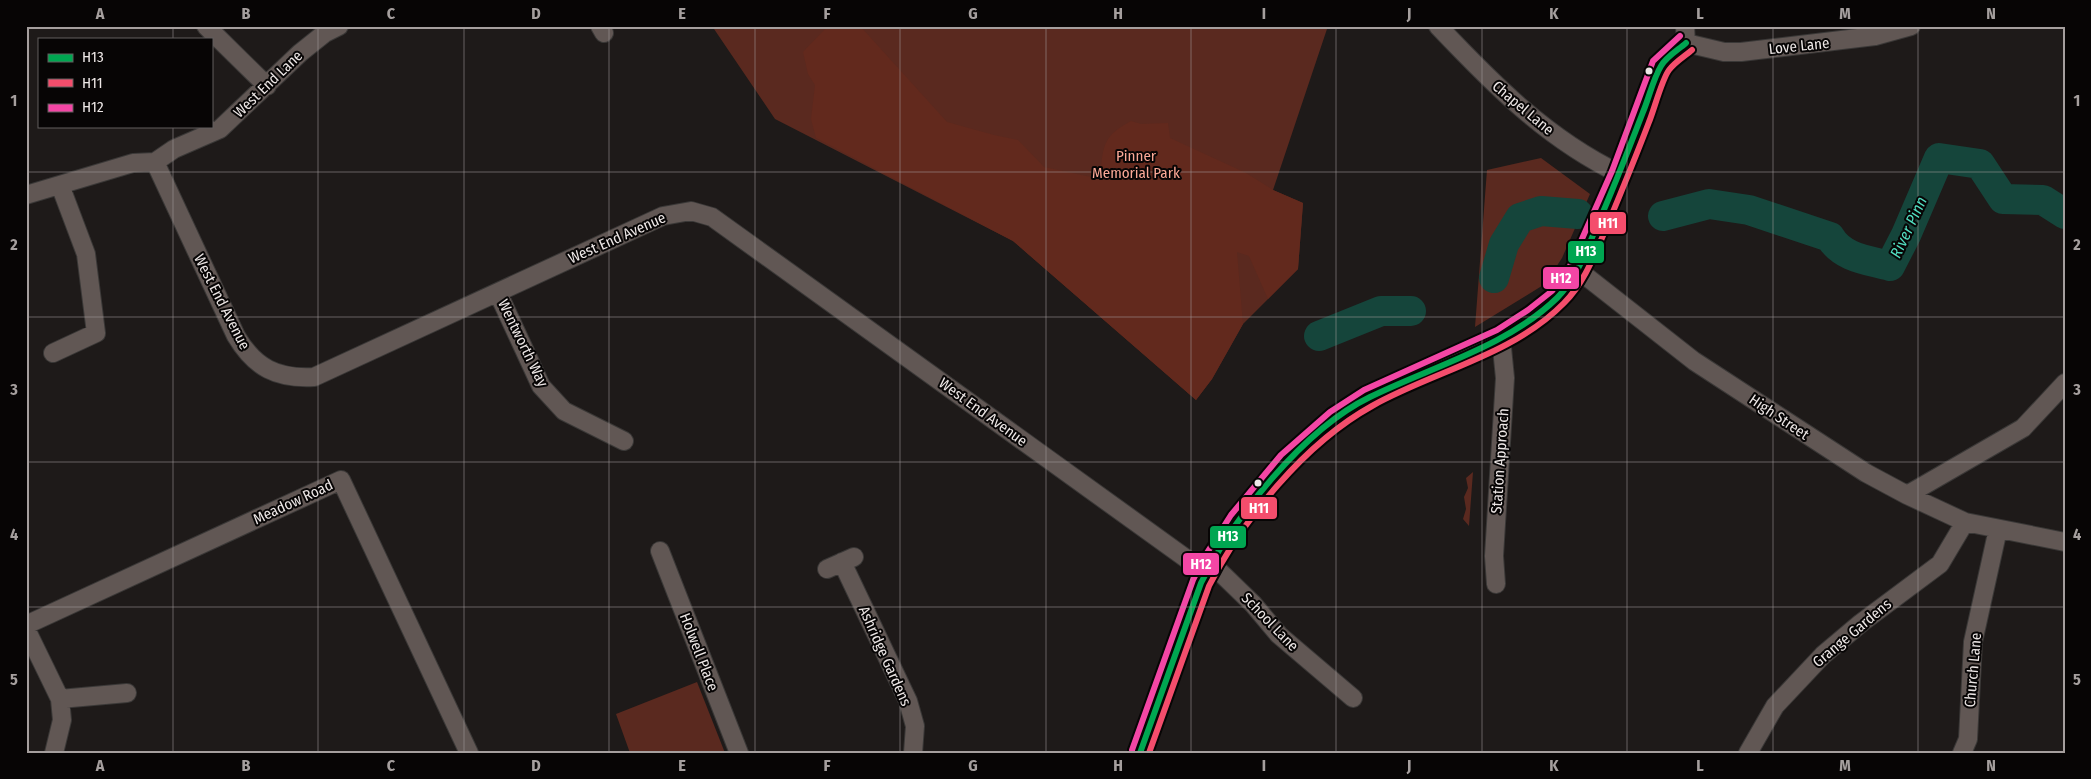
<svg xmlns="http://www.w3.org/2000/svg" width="2091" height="779" font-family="'Fira Sans Condensed',sans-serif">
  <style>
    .green { fill: #5a291f }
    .forest { fill: #62291d }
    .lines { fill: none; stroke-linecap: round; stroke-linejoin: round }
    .river { stroke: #15453b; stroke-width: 30 }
    .minor-casing { stroke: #3a3837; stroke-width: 20 }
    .minor { stroke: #615754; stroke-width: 18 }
    .bus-1-casing { stroke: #070505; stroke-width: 10 }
    .bus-2-casing { stroke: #070505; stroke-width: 10 }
    .bus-3-casing { stroke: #070505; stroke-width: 10 }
    .bus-1 { stroke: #00a651; stroke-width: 6 }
    .bus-2 { stroke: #f44d6c; stroke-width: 6 }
    .bus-3 { stroke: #f346a5; stroke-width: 6 }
    .grid { fill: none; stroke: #a59f9e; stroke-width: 1; stroke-opacity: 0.55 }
    .bus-dot { fill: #ede7e6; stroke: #070505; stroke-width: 2 }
    .labels { text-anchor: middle; stroke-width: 4; stroke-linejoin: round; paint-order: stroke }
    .street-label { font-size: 15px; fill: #ede7e6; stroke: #070505 }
    .park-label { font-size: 15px; fill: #fca997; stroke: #070505 }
    .water-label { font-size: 16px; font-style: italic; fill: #52dec1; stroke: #070505 }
    .line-badge { stroke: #070505; stroke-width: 2 }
    .badge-label { font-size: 14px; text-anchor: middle; font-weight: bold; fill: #fff }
    .neatline { fill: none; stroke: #a59f9e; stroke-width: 2 }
    .grid-label { font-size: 16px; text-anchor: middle; font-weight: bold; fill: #a59f9e }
  </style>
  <rect width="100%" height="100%" fill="#1e1a19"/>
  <path class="green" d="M 712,26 L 1328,26 L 1273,190 L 1303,203 L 1298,269 L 1243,324 L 1212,379 L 1196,400 L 1013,241 L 775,119 Z
    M 1541,158 L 1590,194 L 1562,258 L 1545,284 L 1475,327 L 1487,170 Z
    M 1473,472 L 1469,526 L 1463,519 L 1466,509 L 1464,497 L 1468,488 L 1466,478 Z
    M 697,682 L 725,753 L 630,753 L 616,714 Z"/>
  <path class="forest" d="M 828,26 L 860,26 L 947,122 L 994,135 L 1018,140 L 1044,167 L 1091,177 L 1101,169 C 1103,142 1107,134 1131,121 L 1141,124 L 1168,123 L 1170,138 L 1246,173 L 1273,190 L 1303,203 L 1298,269 L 1268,299 L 1249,256 L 1237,252 L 1243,324 L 1212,379 L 1196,400 L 1013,241 L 816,138 L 811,119 L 815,85 L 808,74 L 803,52 Z"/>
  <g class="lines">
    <path class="river" d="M 1663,216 L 1709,204 L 1749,210 L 1830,237 C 1842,258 1868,260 1890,266 L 1906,235 L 1939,158 L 1980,164 L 2003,199 L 2043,200 L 2065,214
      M 1494,278 L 1504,244 L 1520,218 L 1541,211 L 1578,214
      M 1319,336 L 1381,311 L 1411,311"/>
    <defs>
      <path id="minor" d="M 206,26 L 267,86
        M 600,26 L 604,33
        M 1438,26 C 1493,84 1547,139 1620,174
        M 1685,26 L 1686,43
        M 1686,43 L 1724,52 L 1741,52 L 1875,36 L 1911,26
        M 155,162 L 236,336 C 255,368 277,379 314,377 L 663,216 L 691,211 L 712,217 L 1191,562 L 1220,572 L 1253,604 L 1279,635 L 1353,698
        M 26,195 L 133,163 L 155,162 L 174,149 L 220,129 L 300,53 L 325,33 L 339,26
        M 1578,270 L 1694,361 L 1866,473 L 1907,495 L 1965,522 L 2065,542
        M 498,293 L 541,386 L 564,411 L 624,441
        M 53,353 L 96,333 L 86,254 L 60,185
        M 1907,495 L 2023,428 L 2065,383
        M 660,551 L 739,753
        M 842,562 L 908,701 L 915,726 L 913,753
        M 827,569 L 854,557
        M 1496,584 L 1494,556 L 1505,378 L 1501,338
        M 26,625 L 341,480 L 469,753
        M 26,629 L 60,699 L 62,720 L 54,753
        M 60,699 L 127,693
        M 1140,753 L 1201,583 L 1212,561 L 1238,521 L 1288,461 L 1335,419 L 1368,398 L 1501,338 L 1533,317 L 1558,297 L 1578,270 L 1620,174 L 1661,65 L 1686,43
        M 1748,753 L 1775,706 L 1823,655 L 1861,623 L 1940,564 L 1965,522
        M 1962,753 L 1968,739 L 1973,642 L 1998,529"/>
    </defs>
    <use href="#minor" class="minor-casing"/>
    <use href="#minor" class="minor"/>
    <defs>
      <path id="bus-1" d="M 1140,753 L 1201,583 C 1233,518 1304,429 1370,397 C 1431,367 1508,346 1557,298 C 1576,279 1586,252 1596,228 C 1613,190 1628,151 1643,112 C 1649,98 1653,79 1661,66 C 1666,57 1678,50 1686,43"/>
      <path id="bus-2" d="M 1149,753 L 1209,586 C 1243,519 1305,443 1372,406 C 1434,371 1512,356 1564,303 C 1584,283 1594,256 1605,231 C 1620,195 1635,159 1649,122 C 1654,110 1662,79 1669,70 C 1675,62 1685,56 1692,50"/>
      <path id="bus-3" d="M 1132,750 L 1193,580 L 1205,556 L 1231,515 L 1281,455 L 1330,412 L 1364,390 L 1497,330 L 1528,310 L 1552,291 L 1570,266 L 1612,171 L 1653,61 L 1680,36"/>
    </defs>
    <use href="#bus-1" class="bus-1-casing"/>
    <use href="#bus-2" class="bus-2-casing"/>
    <use href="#bus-3" class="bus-3-casing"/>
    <use href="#bus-1" class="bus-1"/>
    <use href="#bus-2" class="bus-2"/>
    <use href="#bus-3" class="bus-3"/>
  </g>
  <path class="grid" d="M 173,26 L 173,39M 318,26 L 318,753M 464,26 L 464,753M 609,26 L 609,753M 755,26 L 755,753M 900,26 L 900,753M 1046,26 L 1046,753M 1191,26 L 1191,753M 1336,26 L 1336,753M 1482,26 L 1482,753M 1627,26 L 1627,753M 1773,26 L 1773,753M 1918,26 L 1918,753M 173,126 L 173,753M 26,172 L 2065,172M 26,317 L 2065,317M 26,462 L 2065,462M 26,607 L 2065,607"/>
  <g class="bus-dot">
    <circle cx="1649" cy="71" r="4.5"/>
    <circle cx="1258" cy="483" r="4.5"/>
  </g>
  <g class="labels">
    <g class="street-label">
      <text transform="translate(1799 46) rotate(-6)" y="5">Love Lane</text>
      <text transform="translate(268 84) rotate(-44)" y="5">West End Lane</text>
      <text transform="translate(1523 108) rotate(40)" y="5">Chapel Lane</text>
      <text transform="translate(617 238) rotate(-24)" y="5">West End Avenue</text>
      <text transform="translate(222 302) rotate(63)" y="5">West End Avenue</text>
      <text transform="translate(523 343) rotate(64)" y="5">Wentworth Way</text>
      <text transform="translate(983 412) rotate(36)" y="5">West End Avenue</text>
      <text transform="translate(1779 417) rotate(34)" y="5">High Street</text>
      <text transform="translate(1500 461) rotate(-86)" y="5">Station Approach</text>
      <text transform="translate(293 502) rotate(-25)" y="5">Meadow Road</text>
      <text transform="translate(1270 622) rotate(46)" y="5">School Lane</text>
      <text transform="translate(1852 633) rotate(-40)" y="5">Grange Gardens</text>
      <text transform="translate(699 652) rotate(69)" y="5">Holwell Place</text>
      <text transform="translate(885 656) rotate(66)" y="5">Ashridge Gardens</text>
      <text transform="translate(1973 670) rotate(-85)" y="5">Church Lane</text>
    </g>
    <g class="park-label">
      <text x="1136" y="161">Pinner<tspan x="1136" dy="17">Memorial Park</tspan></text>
    </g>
    <g class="water-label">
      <text transform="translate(1908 227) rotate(-65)" y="6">River Pinn</text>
    </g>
  </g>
  <g class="line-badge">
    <rect x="1589" y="211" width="38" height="24" rx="5" fill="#f44d6c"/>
    <rect x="1567" y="240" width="38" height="24" rx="5" fill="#00a651"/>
    <rect x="1542" y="266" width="38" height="24" rx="5" fill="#f346a5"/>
    <rect x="1240" y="496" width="38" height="24" rx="5" fill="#f44d6c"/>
    <rect x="1209" y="525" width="38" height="24" rx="5" fill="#00a651"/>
    <rect x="1182" y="552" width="38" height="24" rx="5" fill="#f346a5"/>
  </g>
  <g class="badge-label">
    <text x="1608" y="228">H11</text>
    <text x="1586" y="256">H13</text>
    <text x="1561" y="283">H12</text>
    <text x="1259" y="513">H11</text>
    <text x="1228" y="541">H13</text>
    <text x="1201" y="569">H12</text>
  </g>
  <rect width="2091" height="779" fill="none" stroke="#070505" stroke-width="55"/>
  <rect x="38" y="38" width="175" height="90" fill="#070505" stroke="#635f5f"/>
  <rect x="48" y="54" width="25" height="8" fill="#00a651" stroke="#635f5f"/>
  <text x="82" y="62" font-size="15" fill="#ede7e6">H13</text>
  <rect x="48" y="79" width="25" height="8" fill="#f44d6c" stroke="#635f5f"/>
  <text x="82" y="88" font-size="15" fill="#ede7e6">H11</text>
  <rect x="48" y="104" width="25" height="8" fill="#f346a5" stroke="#635f5f"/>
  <text x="82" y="112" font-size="15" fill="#ede7e6">H12</text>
  <rect x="28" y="28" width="2036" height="724" class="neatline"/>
  <g class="grid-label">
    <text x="100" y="19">A</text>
    <text x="246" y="19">B</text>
    <text x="391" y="19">C</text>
    <text x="536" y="19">D</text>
    <text x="682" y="19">E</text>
    <text x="827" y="19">F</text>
    <text x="973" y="19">G</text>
    <text x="1118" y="19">H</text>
    <text x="1264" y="19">I</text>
    <text x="1409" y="19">J</text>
    <text x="1554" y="19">K</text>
    <text x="1700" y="19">L</text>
    <text x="1845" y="19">M</text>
    <text x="1991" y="19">N</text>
    <text x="14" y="106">1</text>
    <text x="2077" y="106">1</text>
    <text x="14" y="250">2</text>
    <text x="2077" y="250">2</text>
    <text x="14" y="395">3</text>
    <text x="2077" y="395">3</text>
    <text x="14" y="540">4</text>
    <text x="2077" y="540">4</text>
    <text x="14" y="685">5</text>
    <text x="2077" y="685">5</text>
    <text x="100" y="771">A</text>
    <text x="246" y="771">B</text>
    <text x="391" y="771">C</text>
    <text x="536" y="771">D</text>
    <text x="682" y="771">E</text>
    <text x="827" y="771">F</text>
    <text x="973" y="771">G</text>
    <text x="1118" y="771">H</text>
    <text x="1264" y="771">I</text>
    <text x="1409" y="771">J</text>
    <text x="1554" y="771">K</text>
    <text x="1700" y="771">L</text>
    <text x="1845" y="771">M</text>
    <text x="1991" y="771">N</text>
  </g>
</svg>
